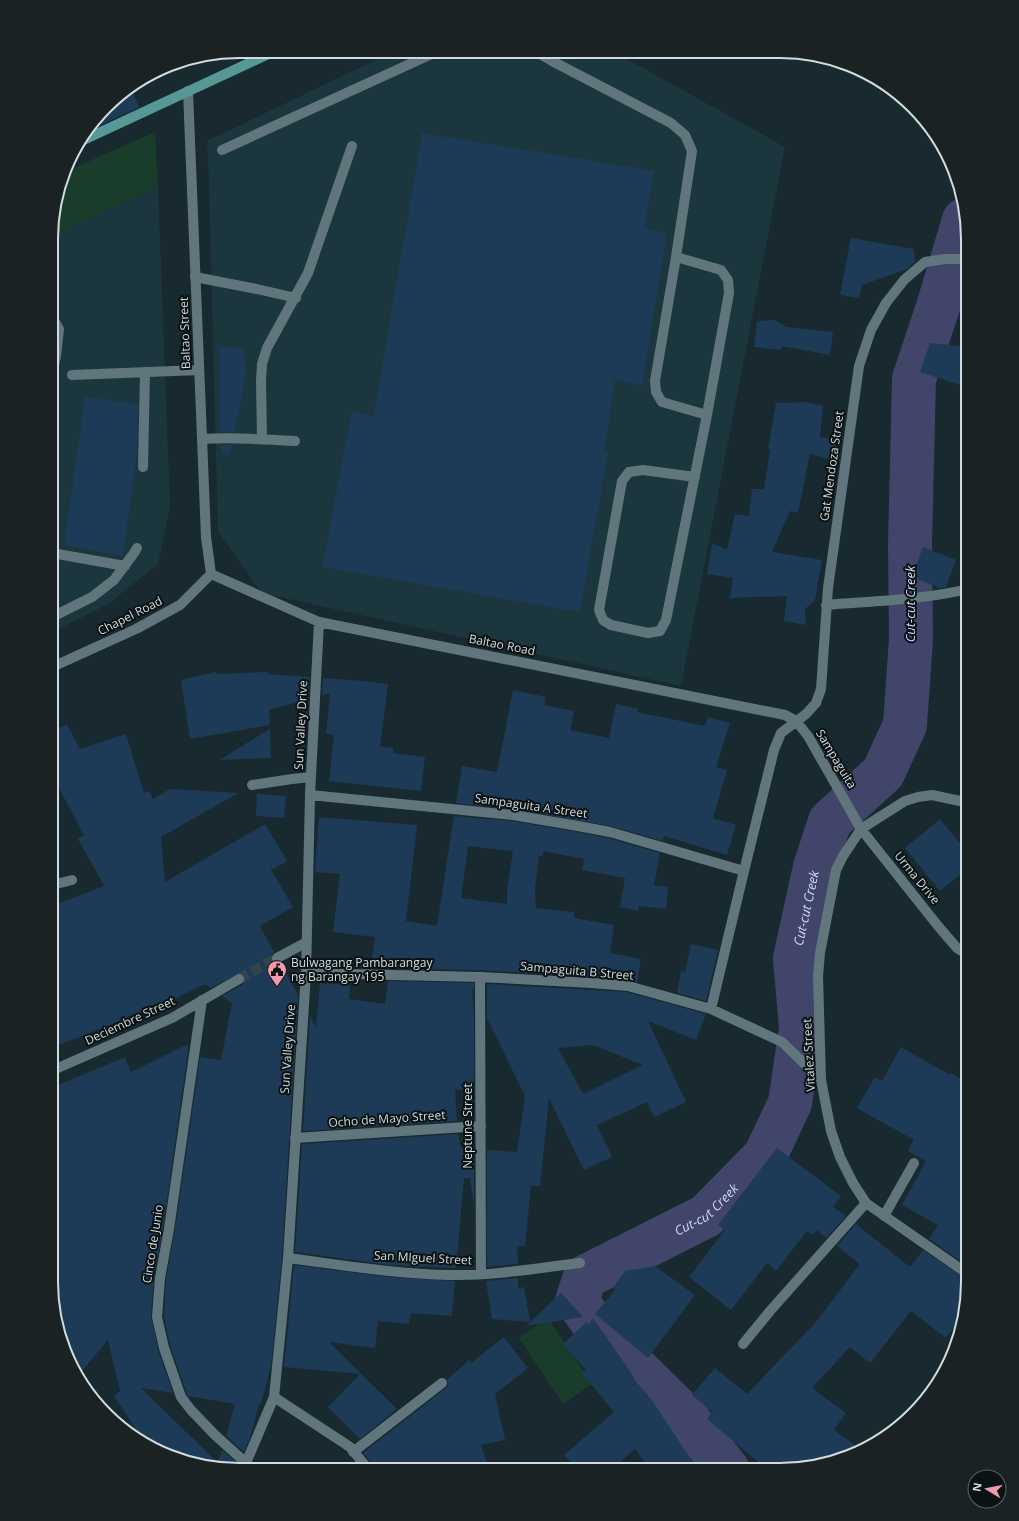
<svg xmlns="http://www.w3.org/2000/svg" width="1019" height="1521" font-family="'Open Sans',sans-serif">
  <style>
    .built { fill: #1c363e }
    .green { fill: #193d2a }
    .lines { fill: none; stroke-linecap: round; stroke-linejoin: round }
    .river { stroke: #404569; stroke-width: 44 }
    .building { fill: #1d3b56; fill-rule: evenodd }
    .minor-tunnel { stroke: #344549; stroke-width: 10; stroke-dasharray: 10 5; stroke-linecap: butt }
    .service { stroke: #61767c; stroke-width: 10 }
    .minor { stroke: #61767c; stroke-width: 10 }
    .primary { stroke: #569895; stroke-width: 10 }
    .motorway { stroke: #4faea6; stroke-width: 12 }
    .labels { text-anchor: middle; stroke-width: 4; stroke-linejoin: round; paint-order: stroke }
    .street-label { font-size: 12px; fill: #d1dcdf; stroke: #0a1214 }
    .poi-label { font-size: 12px; fill: #d1dcdf; stroke: #0a1214; text-anchor: start }
    .water-label { font-size: 13px; font-style: italic; fill: #d1d8ff; stroke: #0a1214 }
    .rim { fill: none; stroke: #d1dcdf; stroke-width: 2 }
  </style>
  <rect width="100%" height="100%" fill="#182a2f"/>
  <path class="built" d="M 394,51 L 614,52 L 785,147 L 681,686 L 262,593 L 218,532 L 209,186 L 207,141 Z
    M 158,187 L 170,506 L 158,564 L 108,604 L 52,632 L 53,235 Z"/>
  <path class="green" d="M 155,132 L 158,187 L 53,235 L 53,214 L 67,171 Z
    M 548,1318 L 592,1384 L 563,1404 L 519,1338 Z"/>
  <g class="lines">
    <path class="river" id="s1" d="M 728,1470 L 686,1417 L 600,1333 L 577,1301 L 585,1277 L 706,1216 L 765,1156 L 790,1103 L 801,1028 L 795,958 L 815,867 L 830,821 L 883,773 L 905,725 L 911,639 L 910,545 L 914,379 L 938,307 L 964,220"/>
  </g>
  <path class="building" d="M 131,88 L 139,107 L 88,131 L 115,97 Z
    M 422,133 L 654,171 L 644,229 L 667,233 L 642,385 L 615,380 L 604,451 L 608,451 L 580,612 L 322,567 L 352,412 L 374,416 Z
    M 851,238 L 914,249 L 915,262 L 907,269 L 862,285 L 859,298 L 840,295 Z
    M 775,320 L 786,327 L 833,332 L 830,355 L 782,346 L 781,350 L 754,347 L 757,321 Z
    M 930,343 L 968,347 L 968,369 L 963,386 L 920,372 Z
    M 220,346 L 244,348 L 246,374 L 234,432 L 220,432 Z
    M 85,397 L 138,404 L 137,451 L 123,556 L 64,545 Z
    M 806,402 L 823,406 L 820,437 L 837,440 L 834,460 L 810,454 L 798,513 L 790,511 L 772,552 L 822,560 L 815,600 L 805,609 L 806,625 L 784,621 L 787,596 L 730,598 L 733,578 L 707,574 L 712,543 L 727,550 L 735,514 L 749,516 L 752,489 L 764,489 L 770,450 L 768,449 L 776,403 Z
    M 221,445 L 231,445 L 229,455 L 221,454 Z
    M 923,547 L 956,560 L 946,587 L 940,588 L 912,577 Z
    M 216,672 L 217,674 L 268,672 L 268,674 L 310,677 L 308,699 L 269,710 L 270,725 L 190,739 L 181,680 Z
    M 323,678 L 364,681 L 388,684 L 380,747 L 393,748 L 393,753 L 425,757 L 421,791 L 329,781 L 334,735 L 326,734 L 330,693 L 322,695 Z
    M 513,690 L 546,697 L 544,705 L 574,711 L 570,730 L 609,738 L 616,704 L 638,709 L 637,712 L 705,726 L 708,717 L 730,723 L 716,767 L 727,770 L 713,818 L 736,825 L 727,855 L 664,836 L 663,841 L 611,826 L 514,809 L 456,803 L 462,766 L 497,772 Z
    M 67,724 L 80,749 L 126,734 L 144,793 L 149,791 L 153,799 L 170,789 L 238,793 L 161,837 L 165,882 L 265,824 L 287,861 L 274,869 L 270,868 L 293,907 L 260,926 L 274,952 L 271,957 L 271,961 L 276,964 L 281,963 L 298,995 L 282,1257 L 271,1366 L 261,1404 L 259,1404 L 250,1438 L 244,1452 L 226,1436 L 235,1404 L 188,1396 L 187,1394 L 170,1346 L 164,1317 L 166,1279 L 175,1230 L 200,1057 L 221,1060 L 232,1003 L 222,996 L 242,985 L 245,979 L 243,974 L 239,973 L 211,988 L 205,984 L 164,1004 L 51,1048 L 52,906 L 104,886 L 78,839 L 84,835 L 52,775 L 52,732 Z
    M 270,729 L 271,758 L 219,760 Z
    M 257,794 L 286,796 L 284,818 L 256,816 Z
    M 454,816 L 512,821 L 577,832 L 608,838 L 660,853 L 654,885 L 668,887 L 666,909 L 639,906 L 638,911 L 620,907 L 625,878 L 582,870 L 584,859 L 543,851 L 543,856 L 539,856 L 535,888 L 536,908 L 574,912 L 574,918 L 614,925 L 610,953 L 641,959 L 637,982 L 629,980 L 592,977 L 480,970 L 390,968 L 371,965 L 375,937 L 333,932 L 340,874 L 315,872 L 319,817 L 417,825 L 406,921 L 437,926 ZM 468,846 L 513,851 L 507,889 L 507,904 L 461,898 Z
    M 940,819 L 968,853 L 968,868 L 940,891 L 905,848 Z
    M 691,944 L 718,950 L 706,1001 L 677,993 L 681,971 L 685,972 Z
    M 388,981 L 474,983 L 474,991 L 472,988 L 474,1014 L 474,1088 L 455,1090 L 457,1121 L 303,1131 L 310,1016 L 316,1027 L 320,983 L 350,985 L 349,999 L 385,1004 Z
    M 487,984 L 627,992 L 706,1014 L 696,1040 L 648,1021 L 686,1102 L 654,1117 L 647,1102 L 597,1125 L 612,1157 L 584,1170 L 549,1098 L 540,1186 L 531,1186 L 525,1246 L 517,1246 L 518,1264 L 487,1267 L 487,1150 L 517,1152 L 525,1096 L 487,1018 ZM 593,1045 L 643,1065 L 583,1094 L 558,1048 Z
    M 188,1044 L 188,1051 L 163,1228 L 154,1277 L 151,1316 L 158,1350 L 173,1393 L 141,1388 L 218,1463 L 222,1450 L 237,1463 L 235,1468 L 214,1468 L 167,1456 L 145,1443 L 114,1396 L 120,1391 L 108,1340 L 78,1376 L 65,1354 L 51,1282 L 51,1088 L 125,1057 L 131,1072 Z
    M 901,1047 L 950,1075 L 951,1073 L 968,1083 L 968,1266 L 929,1239 L 938,1225 L 902,1205 L 926,1161 L 908,1151 L 914,1140 L 857,1108 L 875,1077 L 882,1081 Z
    M 458,1134 L 461,1148 L 474,1149 L 474,1207 L 470,1178 L 464,1178 L 456,1268 L 390,1265 L 295,1252 L 302,1144 Z
    M 777,1148 L 841,1196 L 833,1207 L 846,1216 L 826,1238 L 817,1230 L 813,1235 L 807,1231 L 776,1271 L 767,1263 L 731,1310 L 689,1277 L 725,1230 L 718,1225 Z
    M 856,1224 L 910,1267 L 923,1250 L 968,1280 L 968,1295 L 964,1314 L 946,1338 L 911,1311 L 870,1363 L 850,1347 L 812,1388 L 846,1413 L 834,1430 L 862,1450 L 852,1456 L 781,1470 L 768,1470 L 707,1419 L 712,1412 L 692,1395 L 715,1368 L 747,1394 L 816,1322 L 860,1264 L 837,1246 Z
    M 294,1265 L 389,1277 L 455,1281 L 452,1316 L 411,1313 L 409,1324 L 378,1321 L 375,1348 L 329,1342 L 397,1409 L 360,1439 L 328,1407 L 360,1374 L 284,1367 Z
    M 655,1266 L 695,1295 L 648,1358 L 595,1314 L 615,1290 L 613,1288 L 625,1271 Z
    M 518,1278 L 518,1288 L 524,1287 L 530,1322 L 492,1319 L 486,1281 Z
    M 561,1293 L 583,1317 L 526,1326 Z
    M 593,1318 L 634,1377 L 633,1378 L 651,1399 L 698,1470 L 650,1470 L 635,1449 L 611,1470 L 577,1469 L 564,1455 L 614,1412 L 582,1373 L 586,1370 L 563,1344 L 587,1322 L 589,1324 Z
    M 504,1337 L 528,1368 L 495,1394 L 505,1440 L 481,1445 L 489,1469 L 377,1469 L 363,1453 L 446,1388 L 448,1385 L 447,1380 L 469,1360 L 471,1363 Z"/>
  <g class="lines">
    <path class="minor-tunnel" d="M 239,979 L 277,958"/>
    <path class="service" d="M 537,52 L 552,61 L 671,123 L 685,135 L 692,151 L 676,257 L 655,381 L 656,392 L 662,402 L 707,415
      M 222,150 L 436,52
      M 676,257 L 721,270 L 728,280 L 729,293 L 707,415 L 666,620 L 660,631 L 648,633 L 611,625 L 603,620 L 599,610 L 622,481 L 629,472 L 643,470 L 695,477
      M 195,277 L 257,289 L 296,298
      M 52,374 L 56,356 L 59,329 L 52,317
      M 72,375 L 199,370
      M 262,438 L 261,381 L 262,364 L 267,348 L 308,273 L 352,146
      M 202,439 C 233,437 264,439 295,441
      M 143,467 L 145,372
      M 52,553 L 125,566
      M 52,617 L 92,597 L 114,580 L 134,553 L 137,548
      M 252,785 L 292,779 L 311,777
      M 52,885 L 72,880
      M 884,1216 L 914,1163
      M 743,1344 L 770,1311 L 866,1203"/>
    <path class="minor" d="M 188,91 L 206,537 L 211,574
      M 211,574 L 319,622 L 785,715 L 796,721 L 808,736 L 861,829 L 938,926 L 957,948 L 968,955
      M 826,605 C 874,601 922,600 968,589
      M 52,667 L 136,629 L 180,605 L 211,574
      M 310,795 L 513,815 L 578,826 L 610,832 L 744,871
      M 277,958 L 307,942
      M 306,973 L 480,977 L 592,983 L 628,986 L 711,1009 L 782,1042 L 821,1080
      M 480,977 L 481,1274
      M 202,1000 L 169,1229 L 160,1278 L 157,1317 L 164,1348 L 181,1397 L 191,1410 L 215,1435 L 246,1463
      M 711,1009 L 744,871 L 774,750 L 781,733 L 806,714 L 816,703 L 821,689 L 828,588 L 859,366 L 871,330 L 886,303 L 904,280 L 925,262 L 945,259 L 968,259
      M 51,1071 L 172,1018 L 239,979
      M 295,1138 L 481,1126
      M 288,1258 C 342,1265 396,1274 450,1275 C 494,1276 538,1268 580,1263
      M 968,1274 L 866,1203 L 853,1183 L 840,1157 L 831,1131 L 821,1080 L 818,976 L 820,953 L 836,870 L 843,856 L 861,829 L 875,820 L 905,801 L 918,797 L 932,795 L 960,801 L 968,804
      M 274,1397 L 350,1447 L 368,1469
      M 353,1452 L 442,1383
      M 241,1468 L 246,1463 L 274,1397 L 288,1258 L 306,973 L 310,795 L 319,622"/>
    <path class="primary" d="M 77,143 L 275,51"/>
    <path class="motorway" d="M 176,62 L 179,61"/>
  </g>
  <defs>
    <symbol id="civic-pin" viewBox="-11 -11 22 30"><path d="M0 17L-7.5 6A9.5 9.5 0 1 1 7.5 6Z" fill="#f29aad" stroke="#0a1214"/><path d="M-.6-6.5H3V-4.5H.6V-3L4-1V1h2V6H-6V1h2V-1L-.6-3ZM-1.2 2.5V6h2.4V2.5Z" fill="#111"/></symbol>
  </defs>
  <g fill-rule="evenodd">
    <use href="#civic-pin" x="266" y="959" width="22" height="30"/>
  </g>
  <g class="labels">
    <g class="street-label">
      <text transform="translate(185 333) rotate(-92)" y="4">Baltao Street</text>
      <text transform="translate(832 466) rotate(-82)" y="4">Gat Mendoza Street</text>
      <text transform="translate(130 616) rotate(-27)" y="4">Chapel Road</text>
      <text transform="translate(502 645) rotate(11)" y="4">Baltao Road</text>
      <text transform="translate(301 725) rotate(-87)" y="4">Sun Valley Drive</text>
      <text transform="translate(836 759) rotate(59)" y="4">Sampaguita</text>
      <text transform="translate(531 806) rotate(8)" y="4">Sampaguita A Street</text>
      <text transform="translate(917 878) rotate(51)" y="4">Urma Drive</text>
      <text transform="translate(577 971) rotate(5)" y="4">Sampaguita B Street</text>
      <text transform="translate(130 1021) rotate(-25)" y="4">Deciembre Street</text>
      <text transform="translate(288 1049) rotate(-86)" y="4">Sun Valley Drive</text>
      <text transform="translate(809 1055) rotate(-93)" y="4">Vitalez Street</text>
      <text transform="translate(387 1119) rotate(-4)" y="4">Ocho de Mayo Street</text>
      <text transform="translate(468 1126) rotate(-90)" y="4">Neptune Street</text>
      <text transform="translate(153 1244) rotate(-81)" y="4">Cinco de Junio</text>
      <text transform="translate(423 1258) rotate(3)" y="4">San MIguel Street</text>
    </g>
    <g class="poi-label">
      <text x="291" y="967">Bulwagang Pambarangay<tspan x="291" dy="14">ng Barangay 195</tspan></text>
    </g>
    <g class="water-label">
      <text transform="translate(910 604) rotate(-90)" y="5">Cut-cut Creek</text>
      <text dy="5" stroke="none"><textPath href="#s1" startOffset="728">Cut-cut Creek</textPath></text>
      <text dy="5" stroke="none"><textPath href="#s1" startOffset="392">Cut-cut Creek</textPath></text>
    </g>
  </g>
  <path d="M0 0H1019V1521H0ZM239 58H780A181 181 0 0 1 961 239V1282A181 181 0 0 1 780 1463H239A181 181 0 0 1 58 1282V239A181 181 0 0 1 239 58Z" fill="#1a2224" fill-rule="evenodd"/>
  <path class="rim" d="M239 58H780A181 181 0 0 1 961 239V1282A181 181 0 0 1 780 1463H239A181 181 0 0 1 58 1282V239A181 181 0 0 1 239 58Z"/>
  <g transform="translate(987 1489) rotate(280)"><circle r="19" fill="#0a1214" stroke="#5a6365"/>
  <path d="M0-3L7 15L0 10L-7 15Z" fill="#f29aad"/>
  <text y="-6" font-size="11" font-weight="bold" text-anchor="middle" fill="#d1dcdf">N</text>
  </g>
</svg>
